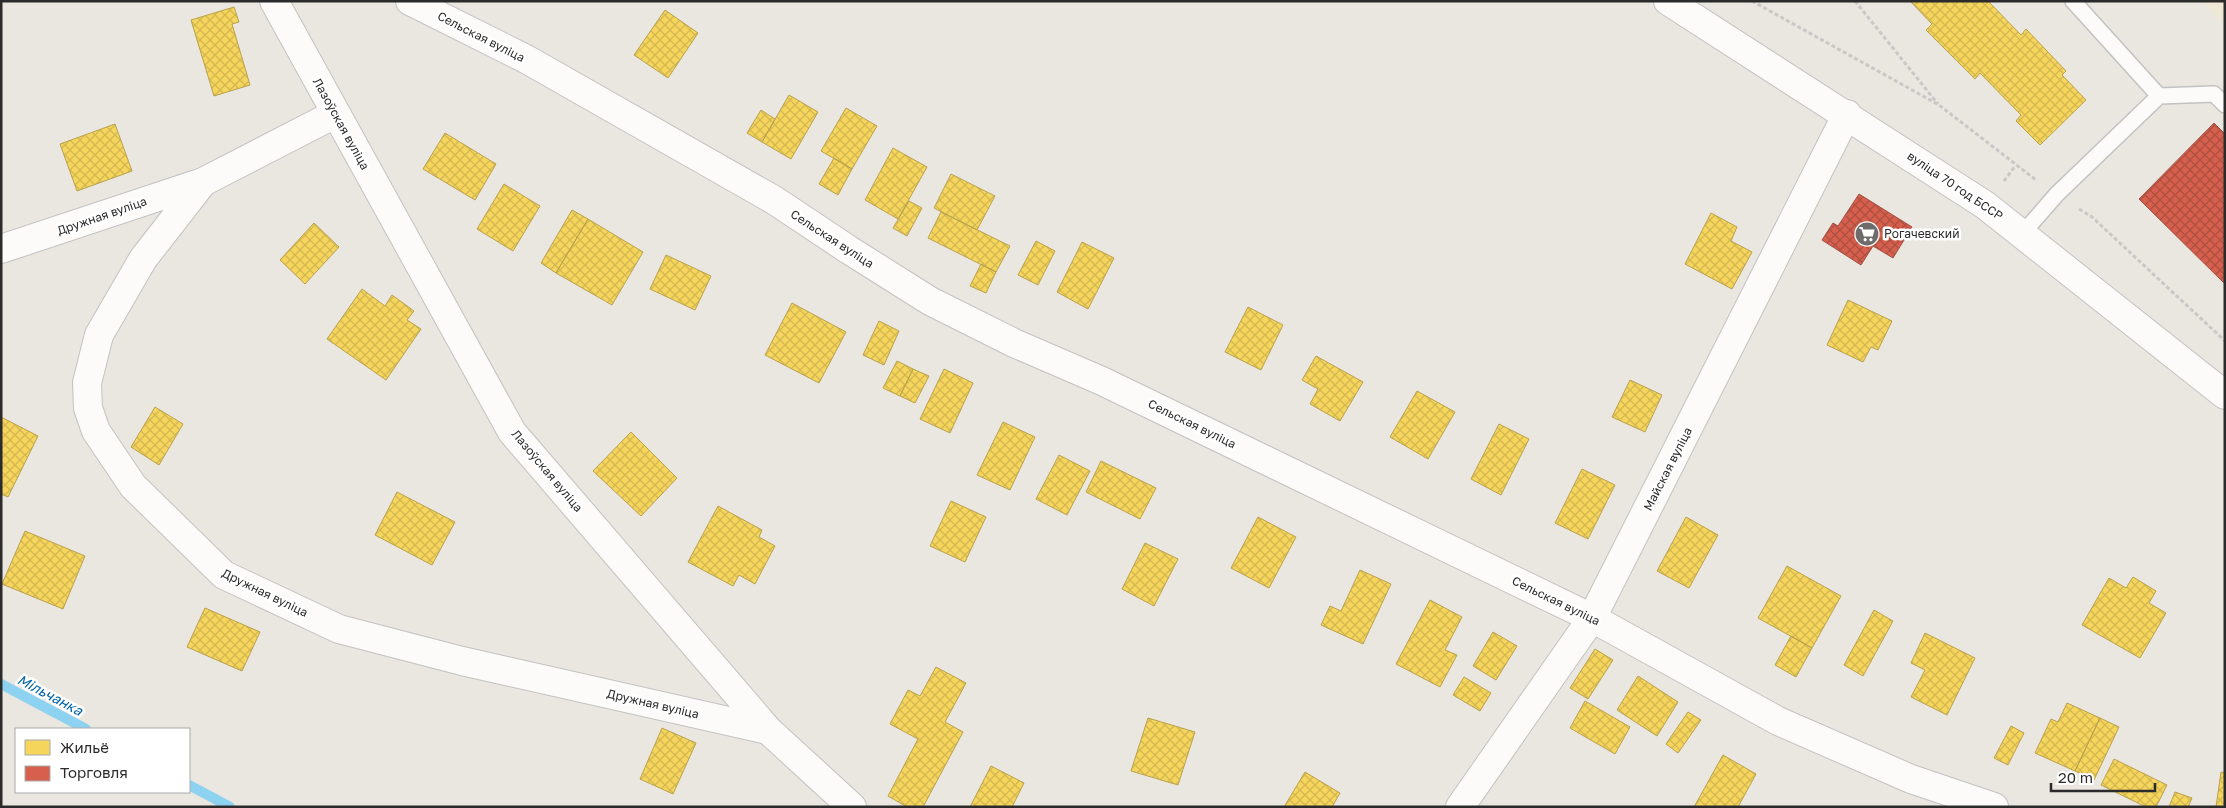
<svg xmlns="http://www.w3.org/2000/svg" width="2226" height="808" font-family="'Golos Text',sans-serif">
  <style>
    .education { fill: #eee7d4 }
    .homes { fill: url(#homes-cross-hatch); stroke: #b9a24d }
    .shops { fill: url(#shops-cross-hatch); stroke: #a35043 }
    .lines { fill: none; stroke-linecap: round; stroke-linejoin: round }
    .stream { stroke: #8ed2f1; stroke-width: 10 }
    .lane-casing { stroke: #c3c2c2; stroke-width: 18 }
    .street-casing { stroke: #c3c2c2; stroke-width: 30 }
    .secondary-casing { stroke: #c3c2c2; stroke-width: 30 }
    .path { stroke: #c8c8c7; stroke-width: 3; stroke-dasharray: 4 2.5; stroke-linecap: butt }
    .lane { stroke: #fcfbfa; stroke-width: 15 }
    .street { stroke: #fcfbfa; stroke-width: 28 }
    .secondary { stroke: #fcfbfa; stroke-width: 28 }
    .labels { text-anchor: middle; stroke-width: 5; stroke-linejoin: round; paint-order: stroke }
    .street-label { font-size: 12px; fill: #2b2b2b; stroke: #fff }
    .poi-label { font-size: 12px; fill: #2b2b2b; stroke: #fff; text-anchor: start }
    .water-label { font-size: 14px; font-style: italic; fill: #0265a8; stroke: #fff }
  </style>
  <defs>
    <pattern id="homes-cross-hatch" width="8" height="8" patternUnits="userSpaceOnUse" patternTransform="scale(1.25)"><rect width="8" height="8" fill="#f6d55c"/><path d="M0 0l8 8M0 8l8-8" fill="none" stroke="#d3b750"/></pattern>
    <pattern id="shops-cross-hatch" width="8" height="8" patternUnits="userSpaceOnUse" patternTransform="scale(1.25)"><rect width="8" height="8" fill="#d6604d"/><path d="M0 0l8 8M0 8l8-8" fill="none" stroke="#ae4f40"/></pattern>
  </defs>
  <rect width="100%" height="100%" fill="#eae6e0"/>
  <path class="education" d="M 2201,1 L 2225,1 L 2225,24 Z"/>
  <path class="homes" d="M 1910,1 L 1988,1 L 2021,35 L 2026,29 L 2066,71 L 2062,75 L 2086,100 L 2040,145 L 2016,121 L 2021,115 L 1980,73 L 1975,79 L 1926,30 L 1932,24 Z
    M 234,7 L 239,22 L 232,24 L 250,85 L 214,96 L 191,20 Z
    M 665,10 L 698,33 L 668,78 L 634,55 Z
    M 789,95 L 818,112 L 791,159 L 762,142 Z
    M 846,108 L 877,126 L 852,169 L 821,151 Z
    M 761,110 L 775,119 L 762,142 L 747,133 Z
    M 115,124 L 132,171 L 77,191 L 60,144 Z
    M 445,133 L 496,164 L 475,200 L 423,169 Z
    M 893,148 L 927,167 L 898,219 L 865,200 Z
    M 834,158 L 852,169 L 838,195 L 819,184 Z
    M 951,174 L 995,196 L 977,230 L 934,208 Z
    M 504,184 L 540,206 L 513,251 L 477,229 Z
    M 909,201 L 922,208 L 907,236 L 893,228 Z
    M 572,210 L 588,219 L 556,273 L 541,263 Z
    M 941,212 L 1010,246 L 996,272 L 928,238 Z
    M 1711,213 L 1737,227 L 1731,241 L 1752,252 L 1732,289 L 1685,264 Z
    M 588,219 L 643,252 L 612,305 L 556,273 Z
    M 314,223 L 339,247 L 305,284 L 280,260 Z
    M 1036,241 L 1055,251 L 1038,285 L 1018,275 Z
    M 1082,242 L 1114,258 L 1088,309 L 1057,292 Z
    M 666,255 L 711,276 L 695,310 L 650,289 Z
    M 981,264 L 996,272 L 986,293 L 970,286 Z
    M 362,289 L 385,306 L 392,295 L 414,311 L 407,320 L 421,329 L 386,380 L 327,339 Z
    M 1848,300 L 1892,321 L 1878,350 L 1871,347 L 1863,362 L 1827,345 Z
    M 792,303 L 846,332 L 819,383 L 765,355 Z
    M 1248,307 L 1283,325 L 1261,370 L 1225,352 Z
    M 879,321 L 899,331 L 884,365 L 863,355 Z
    M 1316,356 L 1363,382 L 1340,421 L 1310,404 L 1318,389 L 1302,380 Z
    M 897,361 L 913,369 L 900,396 L 883,388 Z
    M 913,369 L 929,376 L 915,403 L 900,396 Z
    M 944,369 L 973,383 L 950,433 L 920,419 Z
    M 1630,380 L 1662,395 L 1645,432 L 1612,417 Z
    M 1417,391 L 1455,412 L 1428,459 L 1390,437 Z
    M 155,407 L 183,424 L 159,465 L 131,447 Z
    M 1,417 L 38,436 L 8,497 L 1,494 Z
    M 1003,422 L 1035,437 L 1010,490 L 977,475 Z
    M 1499,424 L 1529,439 L 1501,495 L 1471,479 Z
    M 631,432 L 677,478 L 641,516 L 593,471 Z
    M 1059,455 L 1090,471 L 1067,515 L 1036,499 Z
    M 1101,461 L 1156,488 L 1140,519 L 1086,492 Z
    M 1582,469 L 1615,485 L 1588,539 L 1555,523 Z
    M 397,492 L 455,522 L 432,565 L 375,535 Z
    M 951,501 L 986,517 L 965,562 L 930,546 Z
    M 718,506 L 762,530 L 759,537 L 775,546 L 755,584 L 739,575 L 733,586 L 688,562 Z
    M 1258,517 L 1296,537 L 1269,588 L 1231,568 Z
    M 1686,517 L 1718,535 L 1689,588 L 1657,571 Z
    M 25,531 L 85,556 L 63,609 L 2,584 Z
    M 1145,543 L 1178,559 L 1154,606 L 1122,589 Z
    M 1787,566 L 1841,596 L 1812,648 L 1758,618 Z
    M 1360,570 L 1391,584 L 1363,644 L 1321,625 L 1330,606 L 1341,611 Z
    M 2133,577 L 2156,591 L 2149,603 L 2166,613 L 2140,658 L 2082,625 L 2109,578 L 2126,588 Z
    M 1430,600 L 1462,617 L 1445,650 L 1457,655 L 1440,687 L 1396,664 Z
    M 205,608 L 260,632 L 242,671 L 187,647 Z
    M 1874,610 L 1893,621 L 1863,676 L 1844,665 Z
    M 1493,632 L 1517,646 L 1496,680 L 1473,666 Z
    M 1925,633 L 1975,658 L 1947,715 L 1911,697 L 1925,670 L 1911,663 Z
    M 1791,636 L 1812,648 L 1796,677 L 1775,665 Z
    M 1595,649 L 1613,660 L 1588,699 L 1570,688 Z
    M 936,667 L 966,683 L 945,722 L 963,732 L 923,807 L 907,807 L 888,796 L 918,739 L 890,724 L 908,690 L 920,696 Z
    M 1638,676 L 1678,702 L 1657,736 L 1617,710 Z
    M 1464,677 L 1491,693 L 1480,711 L 1453,695 Z
    M 1585,701 L 1630,727 L 1615,754 L 1570,728 Z
    M 2067,703 L 2100,718 L 2075,771 L 2035,753 L 2051,719 L 2058,722 Z
    M 1688,712 L 1701,720 L 1678,753 L 1666,744 Z
    M 1148,718 L 1195,732 L 1178,785 L 1131,771 Z
    M 2100,718 L 2119,727 L 2094,780 L 2075,771 Z
    M 2011,726 L 2024,733 L 2008,765 L 1994,758 Z
    M 662,728 L 696,743 L 673,794 L 640,779 Z
    M 1723,755 L 1756,774 L 1738,807 L 1694,807 Z
    M 2114,759 L 2167,785 L 2156,807 L 2146,807 L 2101,785 Z
    M 991,766 L 1024,783 L 1012,807 L 970,807 Z
    M 1305,772 L 1340,793 L 1332,807 L 1284,807 Z
    M 2221,772 L 2225,773 L 2225,807 L 2216,807 Z
    M 2175,792 L 2192,798 L 2188,807 L 2169,807 Z"/>
  <path class="shops" d="M 2214,123 L 2225,134 L 2225,284 L 2139,199 Z
    M 1859,194 L 1912,227 L 1893,258 L 1873,246 L 1861,265 L 1822,240 L 1833,223 L 1838,226 Z"/>
  <g class="lines">
    <path class="stream" d="M 1,684 L 86,729
      M 189,785 L 230,807"/>
    <defs>
      <path id="lane" d="M 2073,1 L 2159,96
        M 2023,233 L 2057,194 L 2159,96 L 2214,94 L 2225,105"/>
      <path id="street" d="M 274,1 L 512,432 L 768,730 L 852,807
        M 410,1 L 526,59 L 774,200 L 849,250 L 930,301 L 1014,343 L 1102,381 L 1592,618 L 1778,721 L 1911,779 L 1994,807
        M 335,114 L 203,182 L 143,259 L 99,335 L 87,383 L 88,408 L 96,431 L 133,486 L 224,575 L 339,629 L 462,661 L 768,730
        M 1,249 L 203,182
        M 1460,807 L 1592,618 L 1847,114"/>
      <path id="secondary" d="M 1668,1 L 1985,205 L 2225,395"/>
    </defs>
    <use href="#lane" class="lane-casing"/>
    <use href="#street" class="street-casing"/>
    <use href="#secondary" class="secondary-casing"/>
    <path class="path" d="M 1752,1 L 1939,105 L 2036,180
      M 1855,1 L 1938,104
      M 2004,181 L 2015,166
      M 2079,209 L 2092,217 L 2225,341"/>
    <use href="#lane" class="lane"/>
    <use href="#street" class="street"/>
    <use href="#secondary" class="secondary"/>
  </g>
  <defs>
    <symbol id="supermarket-disc" viewBox="-11 -11 22 22"><circle r="9.5" fill="#6e6c6a" stroke="#fff"/><path d="M-6-5.5h2.5l.6 2H6L4.5 2H-2.5L-4.4-4H-6ZM-1.5 3.2a1.3 1.3 0 1 0 .1 0ZM3 3.2a1.3 1.3 0 1 0 .1 0Z" fill="#fff"/></symbol>
  </defs>
  <g fill-rule="evenodd">
    <use href="#supermarket-disc" x="1853" y="220" width="28" height="28"/>
  </g>
  <g class="labels">
    <g class="street-label">
      <text transform="translate(481 37) rotate(27)" y="4">Сельская вуліца</text>
      <text transform="translate(341 124) rotate(61)" y="4">Лазоўская вуліца</text>
      <text transform="translate(1955 186) rotate(34)" y="4">вуліца 70 год БССР</text>
      <text transform="translate(102 216) rotate(-19)" y="4">Дружная вуліца</text>
      <text transform="translate(832 239) rotate(33)" y="4">Сельская вуліца</text>
      <text transform="translate(1192 424) rotate(26)" y="4">Сельская вуліца</text>
      <text transform="translate(1668 469) rotate(-63)" y="4">Майская вуліца</text>
      <text transform="translate(547 471) rotate(50)" y="4">Лазоўская вуліца</text>
      <text transform="translate(265 593) rotate(26)" y="4">Дружная вуліца</text>
      <text transform="translate(1556 601) rotate(26)" y="4">Сельская вуліца</text>
      <text transform="translate(653 704) rotate(13)" y="4">Дружная вуліца</text>
    </g>
    <g class="poi-label">
      <text x="1884" y="238">Рогачевский</text>
    </g>
    <g class="water-label">
      <text transform="translate(50 695) rotate(28)" y="5">Мільчанка</text>
    </g>
  </g>
  <rect width="2226" height="808" fill="none" stroke="#2b2b2b" stroke-width="5"/>
  <rect x="15" y="728" width="175" height="65" fill="#ffffff" stroke="#aaaaaa"/>
  <rect x="25" y="740" width="25" height="15" fill="#f6d55c" stroke="#aaaaaa"/>
  <text x="60" y="753" font-size="15" fill="#2b2b2b">Жильё</text>
  <rect x="25" y="766" width="25" height="15" fill="#d6604d" stroke="#aaaaaa"/>
  <text x="60" y="778" font-size="15" fill="#2b2b2b">Торговля</text>
  <path d="M2051 783v8h104v-8" fill="none" stroke="#2b2b2b" stroke-width="2.5"/>
  <text x="2058" y="783" font-size="15" fill="#2b2b2b" stroke="#ffffff" stroke-width="4" paint-order="stroke">20 m</text>
</svg>
